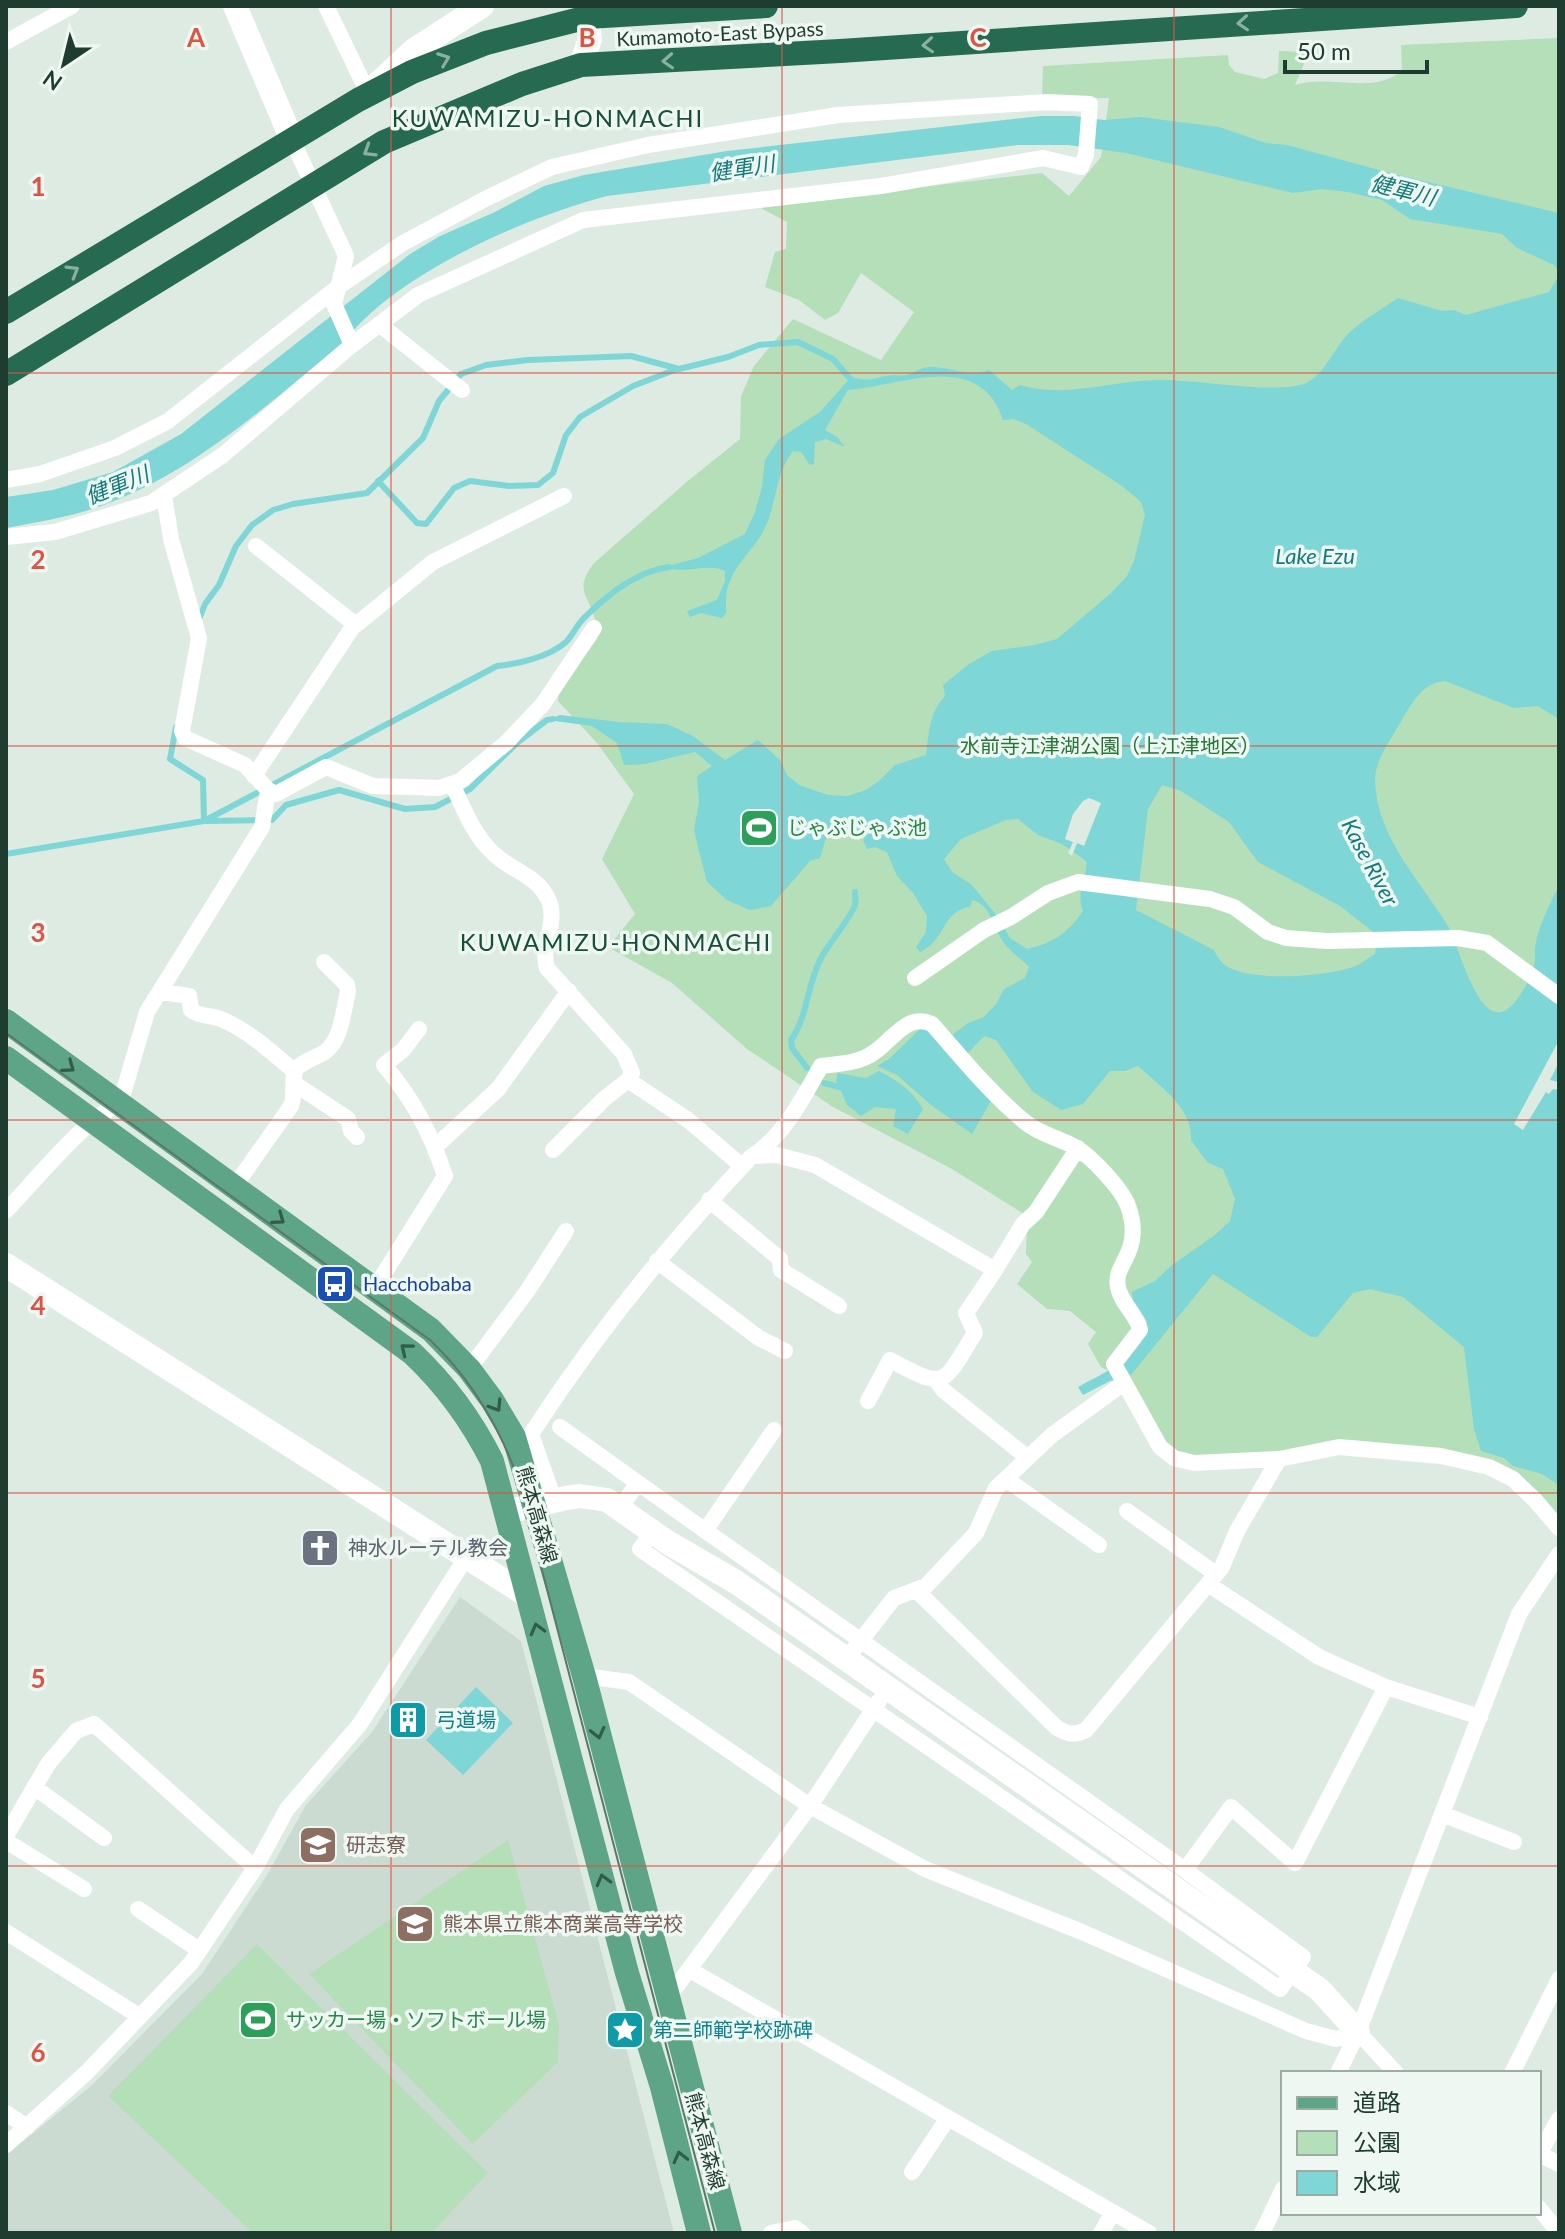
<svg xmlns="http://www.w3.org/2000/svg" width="1565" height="2239" font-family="Lato,'Noto Sans JP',sans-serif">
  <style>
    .built { fill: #ccdbd1 }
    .green { fill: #b4dfb9 }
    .water { fill: #7fd6d6; fill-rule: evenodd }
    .pier { fill: #deebe3 }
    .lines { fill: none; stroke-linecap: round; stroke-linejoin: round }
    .stream { stroke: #7fd6d6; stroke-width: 6 }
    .street { stroke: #fff; stroke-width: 16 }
    .secondary { stroke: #fff; stroke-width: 24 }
    .primary { stroke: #5ea587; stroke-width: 24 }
    .highway { stroke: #276a52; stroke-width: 24 }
    .tram { stroke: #58786a; stroke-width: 2 }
    .oneway { stroke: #8ab0a2 }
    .oneway2 { stroke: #315c49 }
    .grid { fill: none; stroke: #dd5444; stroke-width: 2; stroke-opacity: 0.55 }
    .labels { text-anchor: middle; stroke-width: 7; stroke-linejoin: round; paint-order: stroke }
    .street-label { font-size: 20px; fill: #1e3c2f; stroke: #eef7f1 }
    .park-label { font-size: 20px; fill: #257637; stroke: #eef7f1 }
    .leisure-label { font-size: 20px; fill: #27864d; stroke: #eef7f1; text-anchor: start }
    .transit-label { font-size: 20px; fill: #164399; stroke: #eef7f1; text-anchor: start }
    .worship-label { font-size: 20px; fill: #5b616d; stroke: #eef7f1; text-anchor: start }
    .culture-label { font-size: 20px; fill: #0d838f; stroke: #eef7f1; text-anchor: start }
    .education-label { font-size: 20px; fill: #785e54; stroke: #eef7f1; text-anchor: start }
    .water-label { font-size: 22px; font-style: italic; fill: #137b7c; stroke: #eef7f1 }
    .quarter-label { font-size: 24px; letter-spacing: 2px; fill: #184f39; stroke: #eef7f1 }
    .grid-label { font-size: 26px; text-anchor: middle; font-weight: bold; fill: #dd5444; stroke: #eef7f1; stroke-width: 7; stroke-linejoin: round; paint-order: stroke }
  </style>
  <rect width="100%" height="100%" fill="#deebe3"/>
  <path class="built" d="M 460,1597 L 521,1641 L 674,2233 L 6,2233 L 6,2155 L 91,2086 L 202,1974 L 267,1875 L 306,1805 L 372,1732 Z"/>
  <path class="green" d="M 1559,38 L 1559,1519 L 1519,1474 L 1496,1464 L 1349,1442 L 1213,1459 L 1172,1452 L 1126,1381 L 1101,1367 L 1088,1344 L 1096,1332 L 1070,1311 L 1047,1309 L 1017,1284 L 1032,1262 L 1026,1254 L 1027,1216 L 952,1169 L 833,1107 L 747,1049 L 672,983 L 608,947 L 635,914 L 602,859 L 634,794 L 597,743 L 558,701 L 559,691 L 597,639 C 597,633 596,625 595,619 C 587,592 574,590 594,563 L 689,480 L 740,439 L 741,396 L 754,366 L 793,319 L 881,360 L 914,312 L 861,273 L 838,313 L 825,320 L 799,300 L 765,287 L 775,252 L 786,249 L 787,222 L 757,206 L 1042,173 L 1069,196 L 1101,157 L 1109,98 L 1042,99 L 1043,66 L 1228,55 L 1229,65 L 1235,72 L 1264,79 L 1278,73 L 1279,51 L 1309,52 L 1295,85 C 1330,74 1372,95 1402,71 L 1401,45 Z
    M 508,1840 L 559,2025 L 558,2062 L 473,2144 L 309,1974 Z
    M 257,1944 L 488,2173 L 431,2233 L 253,2233 L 108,2096 Z"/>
  <path class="water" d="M 1041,116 L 1074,116 L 1104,120 L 1140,117 L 1219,127 L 1266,143 L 1287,145 L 1390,173 L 1559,213 L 1559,272 L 1554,265 L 1517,248 L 1502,234 L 1410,219 L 1382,200 L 1348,192 L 1322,189 L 1293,193 L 1126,153 L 1068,145 L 1018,145 L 607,196 C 526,217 395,274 344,342 C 269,403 194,473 101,506 C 70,517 38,522 6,528 L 6,497 L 53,490 L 113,472 L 181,434 L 410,254 L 440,236 L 495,212 L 544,186 L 584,175 L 727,151 Z
    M 1559,275 L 1559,719 L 1538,706 L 1514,708 L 1445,681 C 1424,682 1412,702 1402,720 C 1392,738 1375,759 1375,780 C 1376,836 1420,881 1448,926 C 1457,940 1477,1024 1504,1011 C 1517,1005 1530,980 1534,966 C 1536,959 1534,950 1536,942 C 1540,923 1550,903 1559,886 L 1559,1485 L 1542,1474 L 1513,1466 L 1504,1458 L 1481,1451 L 1474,1429 L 1464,1347 L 1403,1297 L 1370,1289 L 1353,1293 L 1317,1337 L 1311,1337 L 1213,1274 L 1131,1375 L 1110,1381 L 1083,1395 L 1078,1387 C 1104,1372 1146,1357 1147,1321 L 1133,1302 L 1132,1292 L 1155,1281 L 1172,1265 L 1215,1235 L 1230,1221 L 1235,1199 L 1223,1169 L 1208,1163 L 1191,1140 C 1193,1107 1159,1086 1138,1066 L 1125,1071 L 1110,1071 L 1083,1104 L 1061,1110 L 1032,1091 L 996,1040 L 985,1036 C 974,1045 969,1054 957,1062 L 991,1101 L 972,1134 L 931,1105 L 897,1075 L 877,1066 L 889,1059 L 921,1028 L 930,1032 L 942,1043 L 968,1023 L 984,1017 L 996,1004 L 1004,989 L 1025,978 L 1029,967 C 1021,959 1008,950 1002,940 C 993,925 990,904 972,900 L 970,907 C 941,911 946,941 920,952 L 916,947 L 926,932 L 927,916 L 913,893 L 897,876 L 887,852 L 875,847 L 867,849 L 863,840 L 865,837 L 857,833 L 857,826 L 829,828 L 820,858 L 810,861 L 771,906 L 750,910 L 727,900 L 707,882 L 700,855 L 694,830 L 699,802 L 697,776 L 712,766 L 695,752 L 645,764 L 624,765 L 617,743 L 592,726 L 547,720 L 560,715 L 619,722 L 667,724 L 693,736 L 725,760 L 758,740 L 780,760 L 787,775 L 799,785 L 828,795 L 848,796 L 866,790 L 879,781 L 895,765 L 926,755 C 929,733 929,713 945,696 L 943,685 L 969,664 L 992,651 L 1035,645 L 1057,639 L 1111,593 L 1127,576 L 1134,561 L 1145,515 L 1141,502 L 1122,486 L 1026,424 L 1014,419 L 1003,420 C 980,348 900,386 848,390 L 825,430 L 837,437 L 845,447 L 826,439 L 815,442 L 814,464 L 810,465 L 801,452 L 793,451 C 775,474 777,502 765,528 C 756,547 737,562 730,581 C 725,592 726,601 726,613 L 722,618 L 701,613 L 690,617 L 687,611 L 717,600 L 725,581 L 725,571 C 707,562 688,575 664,567 L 698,558 L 745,534 L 755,512 L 762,487 L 765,460 L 779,439 L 821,411 L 851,377 C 868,383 876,377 893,375 C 897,375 901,376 905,375 C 914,374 919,368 928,367 C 951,366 967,378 989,370 L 1012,390 L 1020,385 C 1066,399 1113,380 1160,380 C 1193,379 1279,395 1306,383 C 1326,373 1333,349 1349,333 C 1363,319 1382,309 1398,298 L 1442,311 L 1454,310 L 1466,315 L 1549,292 ZM 1162,785 L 1181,791 L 1229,822 L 1258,862 L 1340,906 L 1377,935 L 1375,954 C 1368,958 1361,964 1353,967 C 1325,976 1258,982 1230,968 C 1222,964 1218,958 1214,950 L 1136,910 L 1148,809 ZM 1018,819 L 1038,835 L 1062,844 L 1086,861 C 1088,878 1075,892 1083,911 C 1068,933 1053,943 1027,949 L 1010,938 L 998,917 L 971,884 L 952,872 L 944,859 L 961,839 L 1006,820 Z
    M 879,1071 C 897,1080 913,1091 923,1109 L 908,1134 L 893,1126 L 896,1109 L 875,1107 L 861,1116 L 847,1105 L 836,1080 L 838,1073 L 866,1078 Z
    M 476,1687 L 513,1723 L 463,1775 L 426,1740 Z"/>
  <path class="pier" d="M 1089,798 L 1101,803 L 1084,846 L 1077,843 L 1072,856 L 1068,853 L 1073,842 L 1065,839 L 1073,814 L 1083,801 Z
    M 1559,1040 L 1559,1062 L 1550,1080 L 1559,1082 L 1559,1090 L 1553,1089 L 1549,1094 L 1546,1092 L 1523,1130 L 1514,1124 Z"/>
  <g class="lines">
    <path class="stream" d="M 378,481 L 417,523 L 426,524 L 454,488 L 470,481 L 509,486 L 538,485 L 553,473 L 566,435 L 580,417 L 633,386 L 677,369
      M 198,622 L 205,604 L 219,585 L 236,546 L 252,525 L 273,510 L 293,504 L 367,493 L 423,438 L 439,401 L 461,374 L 486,365 L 528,360 L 631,356 L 679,369 L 728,357 L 759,345 L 798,342 L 833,359 L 853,382
      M 176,727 L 170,759 L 203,780 L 204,821
      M 204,821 L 497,666 C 518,664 549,657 566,642 C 573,635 577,624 585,617 C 607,595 637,571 669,567
      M 6,854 L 204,821 L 272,820 L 286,805 L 339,790 L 405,809 L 435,807 L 470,789 L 518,742 L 547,720 L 553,719
      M 807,1068 L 792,1048 L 791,1040 C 808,1016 807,984 821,958 C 827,946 854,913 855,905 C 856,901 855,896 855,892
      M 824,1083 L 839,1087"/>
    <path class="street" d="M 326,6 L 368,93
      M 6,42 L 72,6
      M 292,140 L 346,256 L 334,304 L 352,345
      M 379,324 L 462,390
      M 6,480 L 40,474 L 115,448 L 168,421 L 338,287 L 403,243 L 487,198 L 552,167 L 648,145 L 838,115 L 1047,102 L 1090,104 L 1086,155 L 1081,167 L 1043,158 L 881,186 L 583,220 L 418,295 L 352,345 L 223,455 L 151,503 L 55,532 L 6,537
      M 256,546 L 356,625
      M 254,776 L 352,628 L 433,562 L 564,496
      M 452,784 C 464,809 473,834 493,853 C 511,871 538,875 549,901 C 558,923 540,946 547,968 L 624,1054 L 632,1073 L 628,1080 L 604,1099 L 553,1150
      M 268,790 L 276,794 L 326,767 L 373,786 L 439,788 L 460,781 L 506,743 L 543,704 L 594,628
      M 915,978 L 984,930 L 1011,917 L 1048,893 L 1078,882 L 1210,899 L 1234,907 L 1268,932 L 1286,938 L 1327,941 L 1458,938 L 1487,943 L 1559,996
      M 161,992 L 189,996 L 191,1010 C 200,1017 211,1015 221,1019 C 249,1031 273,1053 295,1072
      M 628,1080 L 688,1120 L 742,1166
      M 295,1084 L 348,1119 L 351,1131 L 357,1137
      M 436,1146 L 498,1089 L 569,991
      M 752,1156 C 784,1136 803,1098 821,1066 C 835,1064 851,1064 864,1058 C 890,1048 903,1011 932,1024 C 962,1058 990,1093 1025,1122 C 1039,1134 1059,1138 1075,1147 C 1091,1156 1122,1189 1128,1206 C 1134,1222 1135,1237 1128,1253 C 1123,1265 1115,1274 1118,1287 C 1121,1304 1137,1314 1140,1330 L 1114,1364 L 1160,1447 L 1174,1458 L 1194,1463 L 1279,1459 L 1339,1447 L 1441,1456 L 1489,1467 L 1513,1479 L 1535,1500 L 1559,1528
      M 234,1187 L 291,1106 C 296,1095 290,1077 297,1068 C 303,1061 317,1057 325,1052 C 342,1039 343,1011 348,992 L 347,985 L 324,962
      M 709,1200 L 780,1259 L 781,1270 L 839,1306
      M 6,1211 C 33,1183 86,1117 120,1104 L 147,1012 L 262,827 L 268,790 L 245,765 L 185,738 L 182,731 L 199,638 L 171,539 L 164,495
      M 657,1261 L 759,1338 L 785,1351
      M 375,1288 L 445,1176 C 431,1133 413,1099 384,1065 L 403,1050 L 419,1029
      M 469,1369 L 528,1290 L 566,1231
      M 936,1380 L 943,1390 L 1028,1458
      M 868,1401 L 890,1360 C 948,1391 942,1385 975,1333 L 966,1313 L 995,1270
      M 560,1427 L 638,1483
      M 1006,1479 L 1099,1545
      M 554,1500 L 531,1434 C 596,1334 670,1242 752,1156 L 777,1155 L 815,1165 L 995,1270 L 1023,1224 L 1036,1212 L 1078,1148
      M 619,1509 L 638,1483 L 1185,1870 L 1303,1957 L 1280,1989 L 640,1549 L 653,1532
      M 1127,1511 L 1216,1574
      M 705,1531 L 774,1430
      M 1208,1584 L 1319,1657 L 1386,1687 L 1480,1717
      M 916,1590 L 1057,1728 C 1068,1734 1074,1736 1086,1730 L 1222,1567 L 1237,1531 L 1279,1459
      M 854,1649 L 894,1598 L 926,1586 L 976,1533 L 996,1488 L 1052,1435 L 1124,1383
      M 584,1676 L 629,1682 L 810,1806 L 925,1869 L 1082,1932 L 1306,2031 L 1336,2039 L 1358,2032
      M 34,1787 L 104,1838
      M 1442,1814 L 1514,1842
      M 6,1836 L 48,1764 L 76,1731 L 94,1724 L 255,1868
      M 6,1841 L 84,1889
      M 1185,1870 L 1231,1807 L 1295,1863 L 1386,1687
      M 138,1909 L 199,1950
      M 6,1932 L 139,2016
      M 690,1970 L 1149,2233
      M 667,1999 L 810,1806 L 879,1701
      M 1358,2032 L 1396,2073
      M 1338,2073 L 1358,2032 L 1519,1614 L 1559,1554
      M 1512,2073 L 1559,1979
      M 6,2113 L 27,2127
      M 6,2145 L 87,2072 L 191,1963 L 255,1868 L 287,1809 L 360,1724 L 467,1556
      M 1539,2154 L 1559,2119
      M 1539,2154 L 1559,2164
      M 912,2172 L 948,2118
      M 1539,2208 L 1559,2233
      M 771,2233 L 795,2228 L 802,2233
      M 1101,2233 L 1113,2212
      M 1262,2233 L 1283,2189"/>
    <path class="secondary" d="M 235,6 L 292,140
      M 581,65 L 590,39 L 586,6
      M 372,89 L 414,50 L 482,6
      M 6,1265 L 528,1596
      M 506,1512 L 566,1498 L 580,1496 L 607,1500 L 667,1542 L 736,1582 L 1320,1990 L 1358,2032"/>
    <path class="primary" d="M 6,1021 L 431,1330 L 469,1369 L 492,1400 L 514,1437 L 584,1676 L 730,2233
      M 6,1058 L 412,1353 C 446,1385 471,1419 492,1461 L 627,1973 L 662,2087 L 699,2233"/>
    <path class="highway" d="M 6,312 L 358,100 L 412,72 L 486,43 L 588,17 L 766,6
      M 6,374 L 384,142 L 522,84 L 581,65 L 840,51 L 1516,6"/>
    <path class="tram" d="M 6,1033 L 430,1340 C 472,1380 500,1427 519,1482 L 715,2233"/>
  </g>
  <defs><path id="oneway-chevron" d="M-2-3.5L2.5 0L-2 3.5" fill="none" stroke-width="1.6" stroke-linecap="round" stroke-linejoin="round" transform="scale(2)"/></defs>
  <g class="oneway">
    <use href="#oneway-chevron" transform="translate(1243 23) rotate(176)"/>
    <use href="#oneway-chevron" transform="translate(928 45) rotate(176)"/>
    <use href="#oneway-chevron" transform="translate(444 59) rotate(-21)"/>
    <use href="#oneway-chevron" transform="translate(668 61) rotate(177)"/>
    <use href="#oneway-chevron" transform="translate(369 151) rotate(148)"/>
    <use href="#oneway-chevron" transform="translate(73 271) rotate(-31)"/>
  </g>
  <g class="oneway2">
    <use href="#oneway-chevron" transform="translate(69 1067) rotate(36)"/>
    <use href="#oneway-chevron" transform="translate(279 1219) rotate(36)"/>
    <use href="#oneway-chevron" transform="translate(406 1349) rotate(-141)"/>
    <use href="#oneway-chevron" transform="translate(496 1406) rotate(58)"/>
    <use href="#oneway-chevron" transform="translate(537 1629) rotate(-105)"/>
    <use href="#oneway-chevron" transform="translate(598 1733) rotate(76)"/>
    <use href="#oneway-chevron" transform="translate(603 1880) rotate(-105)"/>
    <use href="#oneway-chevron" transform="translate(680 2157) rotate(-104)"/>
  </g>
  <path class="grid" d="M 391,6 L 391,2233M 782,6 L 782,2233M 1174,6 L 1174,2233M 6,373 L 1559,373M 6,746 L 1559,746M 6,1120 L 1559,1120M 6,1493 L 1559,1493M 6,1866 L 1559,1866"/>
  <defs>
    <symbol id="stadium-square" viewBox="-11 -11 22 22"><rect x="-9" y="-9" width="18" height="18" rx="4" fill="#2e9e5b" stroke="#eef7f1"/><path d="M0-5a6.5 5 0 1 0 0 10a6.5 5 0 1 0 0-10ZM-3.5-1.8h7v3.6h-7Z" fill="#fff"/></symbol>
    <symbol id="bus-square" viewBox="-11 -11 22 22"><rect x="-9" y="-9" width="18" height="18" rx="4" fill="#1a4fb4" stroke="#eef7f1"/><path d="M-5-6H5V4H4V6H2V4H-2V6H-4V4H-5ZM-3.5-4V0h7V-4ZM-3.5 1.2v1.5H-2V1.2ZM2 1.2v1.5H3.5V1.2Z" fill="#fff"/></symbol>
    <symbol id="church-square" viewBox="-11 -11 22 22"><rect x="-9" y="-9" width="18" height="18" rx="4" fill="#6b7280" stroke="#eef7f1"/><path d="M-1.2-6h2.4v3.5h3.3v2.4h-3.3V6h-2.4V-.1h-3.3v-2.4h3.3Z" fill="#fff"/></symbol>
    <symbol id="building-square" viewBox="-11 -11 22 22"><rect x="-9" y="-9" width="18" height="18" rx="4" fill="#0f9aa8" stroke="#eef7f1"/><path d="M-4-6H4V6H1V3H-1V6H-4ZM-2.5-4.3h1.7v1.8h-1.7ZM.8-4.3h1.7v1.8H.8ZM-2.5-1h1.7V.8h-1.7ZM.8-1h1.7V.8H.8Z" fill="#fff"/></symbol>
    <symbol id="school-square" viewBox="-11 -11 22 22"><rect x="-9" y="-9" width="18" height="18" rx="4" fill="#8d6e63" stroke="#eef7f1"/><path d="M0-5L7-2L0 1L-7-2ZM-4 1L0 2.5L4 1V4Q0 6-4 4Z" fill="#fff"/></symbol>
    <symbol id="sight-square" viewBox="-11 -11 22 22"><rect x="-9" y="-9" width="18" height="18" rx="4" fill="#0f9aa8" stroke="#eef7f1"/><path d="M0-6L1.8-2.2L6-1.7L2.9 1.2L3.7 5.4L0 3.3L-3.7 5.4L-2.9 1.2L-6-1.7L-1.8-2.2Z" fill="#fff"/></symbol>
  </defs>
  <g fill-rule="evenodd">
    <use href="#stadium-square" x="737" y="806" width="44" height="44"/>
    <use href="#bus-square" x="313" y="1262" width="44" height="44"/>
    <use href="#church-square" x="298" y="1526" width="44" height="44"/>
    <use href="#building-square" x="386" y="1698" width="44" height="44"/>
    <use href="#school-square" x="296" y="1823" width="44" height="44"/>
    <use href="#school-square" x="393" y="1902" width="44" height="44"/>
    <use href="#stadium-square" x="236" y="1998" width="44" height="44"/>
    <use href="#sight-square" x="603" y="2008" width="44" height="44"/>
  </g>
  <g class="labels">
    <g class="street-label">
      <text transform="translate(720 34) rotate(-3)" y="7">Kumamoto-East Bypass</text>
      <text transform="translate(537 1515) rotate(74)" y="7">熊本高森線</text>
      <text transform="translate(705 2141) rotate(75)" y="7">熊本高森線</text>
    </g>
    <g class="park-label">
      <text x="1110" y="753">水前寺江津湖公園（上江津地区）</text>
    </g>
    <g class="leisure-label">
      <text x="787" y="835">じゃぶじゃぶ池</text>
      <text x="286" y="2027">サッカー場・ソフトボール場</text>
    </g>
    <g class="transit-label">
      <text x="363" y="1291">Hacchobaba</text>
    </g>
    <g class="worship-label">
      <text x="348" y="1555">神水ルーテル教会</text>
    </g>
    <g class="culture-label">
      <text x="436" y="1727">弓道場</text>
      <text x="653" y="2037">第二師範学校跡碑</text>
    </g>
    <g class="education-label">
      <text x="346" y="1852">研志寮</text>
      <text x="443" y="1931">熊本県立熊本商業高等学校</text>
    </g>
    <g class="water-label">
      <text transform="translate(742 168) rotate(-9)" y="8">健軍川</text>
      <text transform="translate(1403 190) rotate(14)" y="8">健軍川</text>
      <text transform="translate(117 485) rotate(-22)" y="8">健軍川</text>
      <text x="1315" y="564">Lake Ezu</text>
      <text transform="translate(1370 862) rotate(62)" y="8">Kase River</text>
    </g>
    <g class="quarter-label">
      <text x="548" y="127">KUWAMIZU-HONMACHI</text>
      <text x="616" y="951">KUWAMIZU-HONMACHI</text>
    </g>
  </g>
  <g class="grid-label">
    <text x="196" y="47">A</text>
    <text x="587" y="47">B</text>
    <text x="978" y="47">C</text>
    <text x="38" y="196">1</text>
    <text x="38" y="569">2</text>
    <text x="38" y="942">3</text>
    <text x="38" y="1315">4</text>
    <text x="38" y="1688">5</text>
    <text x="38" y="2062">6</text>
  </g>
  <rect width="1565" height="2239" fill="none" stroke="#1e3c2f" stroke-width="16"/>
  <rect x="1281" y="2071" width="260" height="144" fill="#eef7f1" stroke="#9baca3" stroke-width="2"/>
  <rect x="1297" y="2097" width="40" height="12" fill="#5ea587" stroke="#9baca3" stroke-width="2"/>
  <text x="1353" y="2111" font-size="24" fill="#1e3c2f">道路</text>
  <rect x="1297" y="2131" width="40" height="24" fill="#b4dfb9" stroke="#9baca3" stroke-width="2"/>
  <text x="1353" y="2151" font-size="24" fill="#1e3c2f">公園</text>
  <rect x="1297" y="2171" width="40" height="24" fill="#7fd6d6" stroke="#9baca3" stroke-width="2"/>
  <text x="1353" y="2191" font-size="24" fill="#1e3c2f">水域</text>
  <g transform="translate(64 64) rotate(215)" stroke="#eef7f1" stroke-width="6" paint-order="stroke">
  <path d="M0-6L14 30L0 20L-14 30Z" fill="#1e3c2f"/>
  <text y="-12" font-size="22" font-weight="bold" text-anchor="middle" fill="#1e3c2f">N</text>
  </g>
  <path d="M1285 60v12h142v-12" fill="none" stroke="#1e3c2f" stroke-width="4"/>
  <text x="1297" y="60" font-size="24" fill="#1e3c2f" stroke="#eef7f1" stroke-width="6" paint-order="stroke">50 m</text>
</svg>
